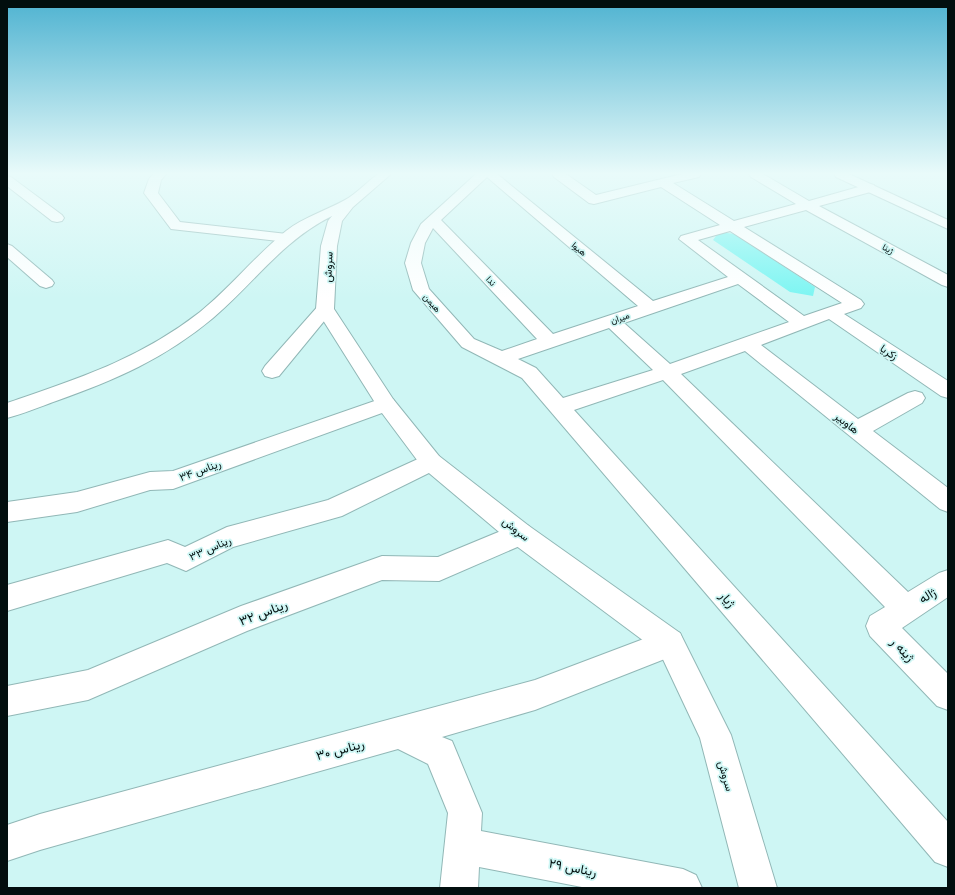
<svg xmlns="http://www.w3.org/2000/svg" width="955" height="895" font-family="Helvetica,Vazirmatn,sans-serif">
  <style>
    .green { fill: #7bf5f2 }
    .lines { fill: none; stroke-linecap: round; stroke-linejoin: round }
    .minor-casing { stroke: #91b7b6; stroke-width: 2 }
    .tertiary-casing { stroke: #91b7b6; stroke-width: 2 }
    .primary-casing { stroke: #91b7b6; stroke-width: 2 }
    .minor { fill: #fff; fill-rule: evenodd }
    .tertiary { fill: #fff; fill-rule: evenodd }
    .primary { fill: #fff; fill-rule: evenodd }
    .labels { text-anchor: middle; stroke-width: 3.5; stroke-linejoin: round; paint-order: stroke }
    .far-street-label { font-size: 9px; fill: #020e0e; stroke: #cef6f4 }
    .street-label { font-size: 11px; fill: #020e0e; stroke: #cef6f4 }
    .near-street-label { font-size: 13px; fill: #020e0e; stroke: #cef6f4 }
  </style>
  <rect width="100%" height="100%" fill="#cef6f4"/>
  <path class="green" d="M 719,232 L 735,234 L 815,287 L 813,296 L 790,292 L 713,240 Z"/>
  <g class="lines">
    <defs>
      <path id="minor" d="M 153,174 L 166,174 L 161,180 L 158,193 L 180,222 L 287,234 L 292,235 L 294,238 L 292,241 L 287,242 L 171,229 L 144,193 L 149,179 Z
        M 476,174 L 497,174 L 653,301 L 728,277 L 679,239 L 681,236 L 720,225 L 661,187 L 594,204 L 589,203 L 554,177 L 552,174 L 566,174 L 596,195 L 682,174 L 701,174 L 699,177 L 673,183 L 734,221 L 796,204 L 751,177 L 749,174 L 763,174 L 809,201 L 869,184 L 874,185 L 875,188 L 874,191 L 819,206 L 948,275 L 948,287 L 942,285 L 806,210 L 744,227 L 861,300 L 864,304 L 861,308 L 844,314 L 948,381 L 948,398 L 941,396 L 829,319 L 761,345 L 858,419 L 908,393 L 915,391 L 922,393 L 925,398 L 922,403 L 873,431 L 948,488 L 948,512 L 940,509 L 745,351 L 681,374 L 908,592 L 939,573 L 948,570 L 948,597 L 902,628 L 948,674 L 948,710 L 937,706 L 870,636 L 866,626 L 870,616 L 885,607 L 663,380 L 574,410 L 948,822 L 948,867 L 935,862 L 522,378 L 462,347 L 413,290 L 405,263 L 411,243 L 421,224 ZM 487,177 L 638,306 L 553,334 L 441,220 ZM 433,228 L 537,339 L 502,351 L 474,339 L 429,289 L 421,263 L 425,243 ZM 730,231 L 842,303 L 804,316 L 698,240 ZM 738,284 L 789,322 L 670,364 L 624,323 ZM 609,328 L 653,370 L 563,398 L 536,368 L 518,359 Z
        M 7,176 L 11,177 L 62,215 L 64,218 L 62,221 L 57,222 L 52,221 L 7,186 Z
        M 7,244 L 12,246 L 52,280 L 54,283 L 52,286 L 46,288 L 40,286 L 7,257 Z
        M 325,304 L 331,305 L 334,309 L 279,376 L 272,378 L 265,376 L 262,371 L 265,366 L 319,305 Z
        M 386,397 L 393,399 L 396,404 L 393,409 L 173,489 L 150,490 L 77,512 L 7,522 L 7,502 L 77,492 L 150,472 L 173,471 Z
        M 431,453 L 439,456 L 442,462 L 439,468 L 342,516 L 233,547 L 186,571 L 167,563 L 7,611 L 7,585 L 168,540 L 185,547 L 227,527 L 328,500 Z
        M 520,523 L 529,526 L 533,534 L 529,542 L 439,581 L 382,580 L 247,631 L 88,700 L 7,716 L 7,686 L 88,670 L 241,606 L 382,556 L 438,557 Z
        M 670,629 L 680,633 L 684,643 L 680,653 L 535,710 L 442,737 L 452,741 L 482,813 L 481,831 L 683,869 L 696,875 L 702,888 L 587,888 L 479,867 L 478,888 L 440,888 L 448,813 L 428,764 L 398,749 L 40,850 L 7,861 L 7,825 L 40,814 L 535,680 Z"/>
      <path id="tertiary" d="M 378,174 L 391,174 L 353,207 L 342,221 L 337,246 L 334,309 L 393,399 L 439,456 L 529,526 L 680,633 L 731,735 L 777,888 L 739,888 L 700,738 L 660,653 L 511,542 L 423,468 L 379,409 L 316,309 L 321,246 L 328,221 L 332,216 C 283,240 253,284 213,318 C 164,359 115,380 56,401 C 39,407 23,414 7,418 L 7,403 C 79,378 138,360 200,312 C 231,287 255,256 286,231 C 304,217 325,211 345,200 C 356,194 367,182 378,174 Z"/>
      <path id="primary" d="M 834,174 L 849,174 L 948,220 L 948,229 L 836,177 Z"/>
    </defs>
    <use href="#minor" class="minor-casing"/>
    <use href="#tertiary" class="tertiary-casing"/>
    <use href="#primary" class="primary-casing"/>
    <use href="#minor" class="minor"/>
    <use href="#tertiary" class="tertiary"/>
    <use href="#primary" class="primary"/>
  </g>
  <linearGradient id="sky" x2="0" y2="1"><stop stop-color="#4fb3d1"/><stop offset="0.58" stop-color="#e9fbfa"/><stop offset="1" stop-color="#e9fbfa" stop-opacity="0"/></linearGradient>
  <rect width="955" height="299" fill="url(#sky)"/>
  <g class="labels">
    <g class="far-street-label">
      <text transform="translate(579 249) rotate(40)" y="3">هیوا</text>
      <text transform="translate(888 249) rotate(29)" y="3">ژینا</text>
      <text transform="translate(491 281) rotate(46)" y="3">ندا</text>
      <text transform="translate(432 303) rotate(49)" y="3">هیمن</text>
      <text transform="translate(620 318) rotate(-18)" y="3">میران</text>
    </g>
    <g class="street-label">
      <text transform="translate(328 267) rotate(-87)" y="4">سروش</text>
      <text transform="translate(889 352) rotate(34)" y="4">زکریا</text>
      <text transform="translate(847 423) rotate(38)" y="4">هاوبیر</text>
      <text transform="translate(200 470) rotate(-20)" y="4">ریناس ۳۴</text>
      <text transform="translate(516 529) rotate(38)" y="4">سروش</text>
      <text transform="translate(210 548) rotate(-24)" y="4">ریناس ۳۳</text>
      <text transform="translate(726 776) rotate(74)" y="4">سروش</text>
    </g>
    <g class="near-street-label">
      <text transform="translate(927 595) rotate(-32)" y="5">ژاله</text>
      <text transform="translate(728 599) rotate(49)" y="5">ژیار</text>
      <text transform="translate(263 612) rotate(-21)" y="5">ریناس ۳۲</text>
      <text transform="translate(903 649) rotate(46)" y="5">ژینه ر</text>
      <text transform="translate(340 749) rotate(-15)" y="5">ریناس ۳۰</text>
      <text transform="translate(573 867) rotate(11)" y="5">ریناس ۲۹</text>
    </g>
  </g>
  <rect width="955" height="895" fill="none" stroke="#020e0e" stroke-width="16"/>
</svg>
